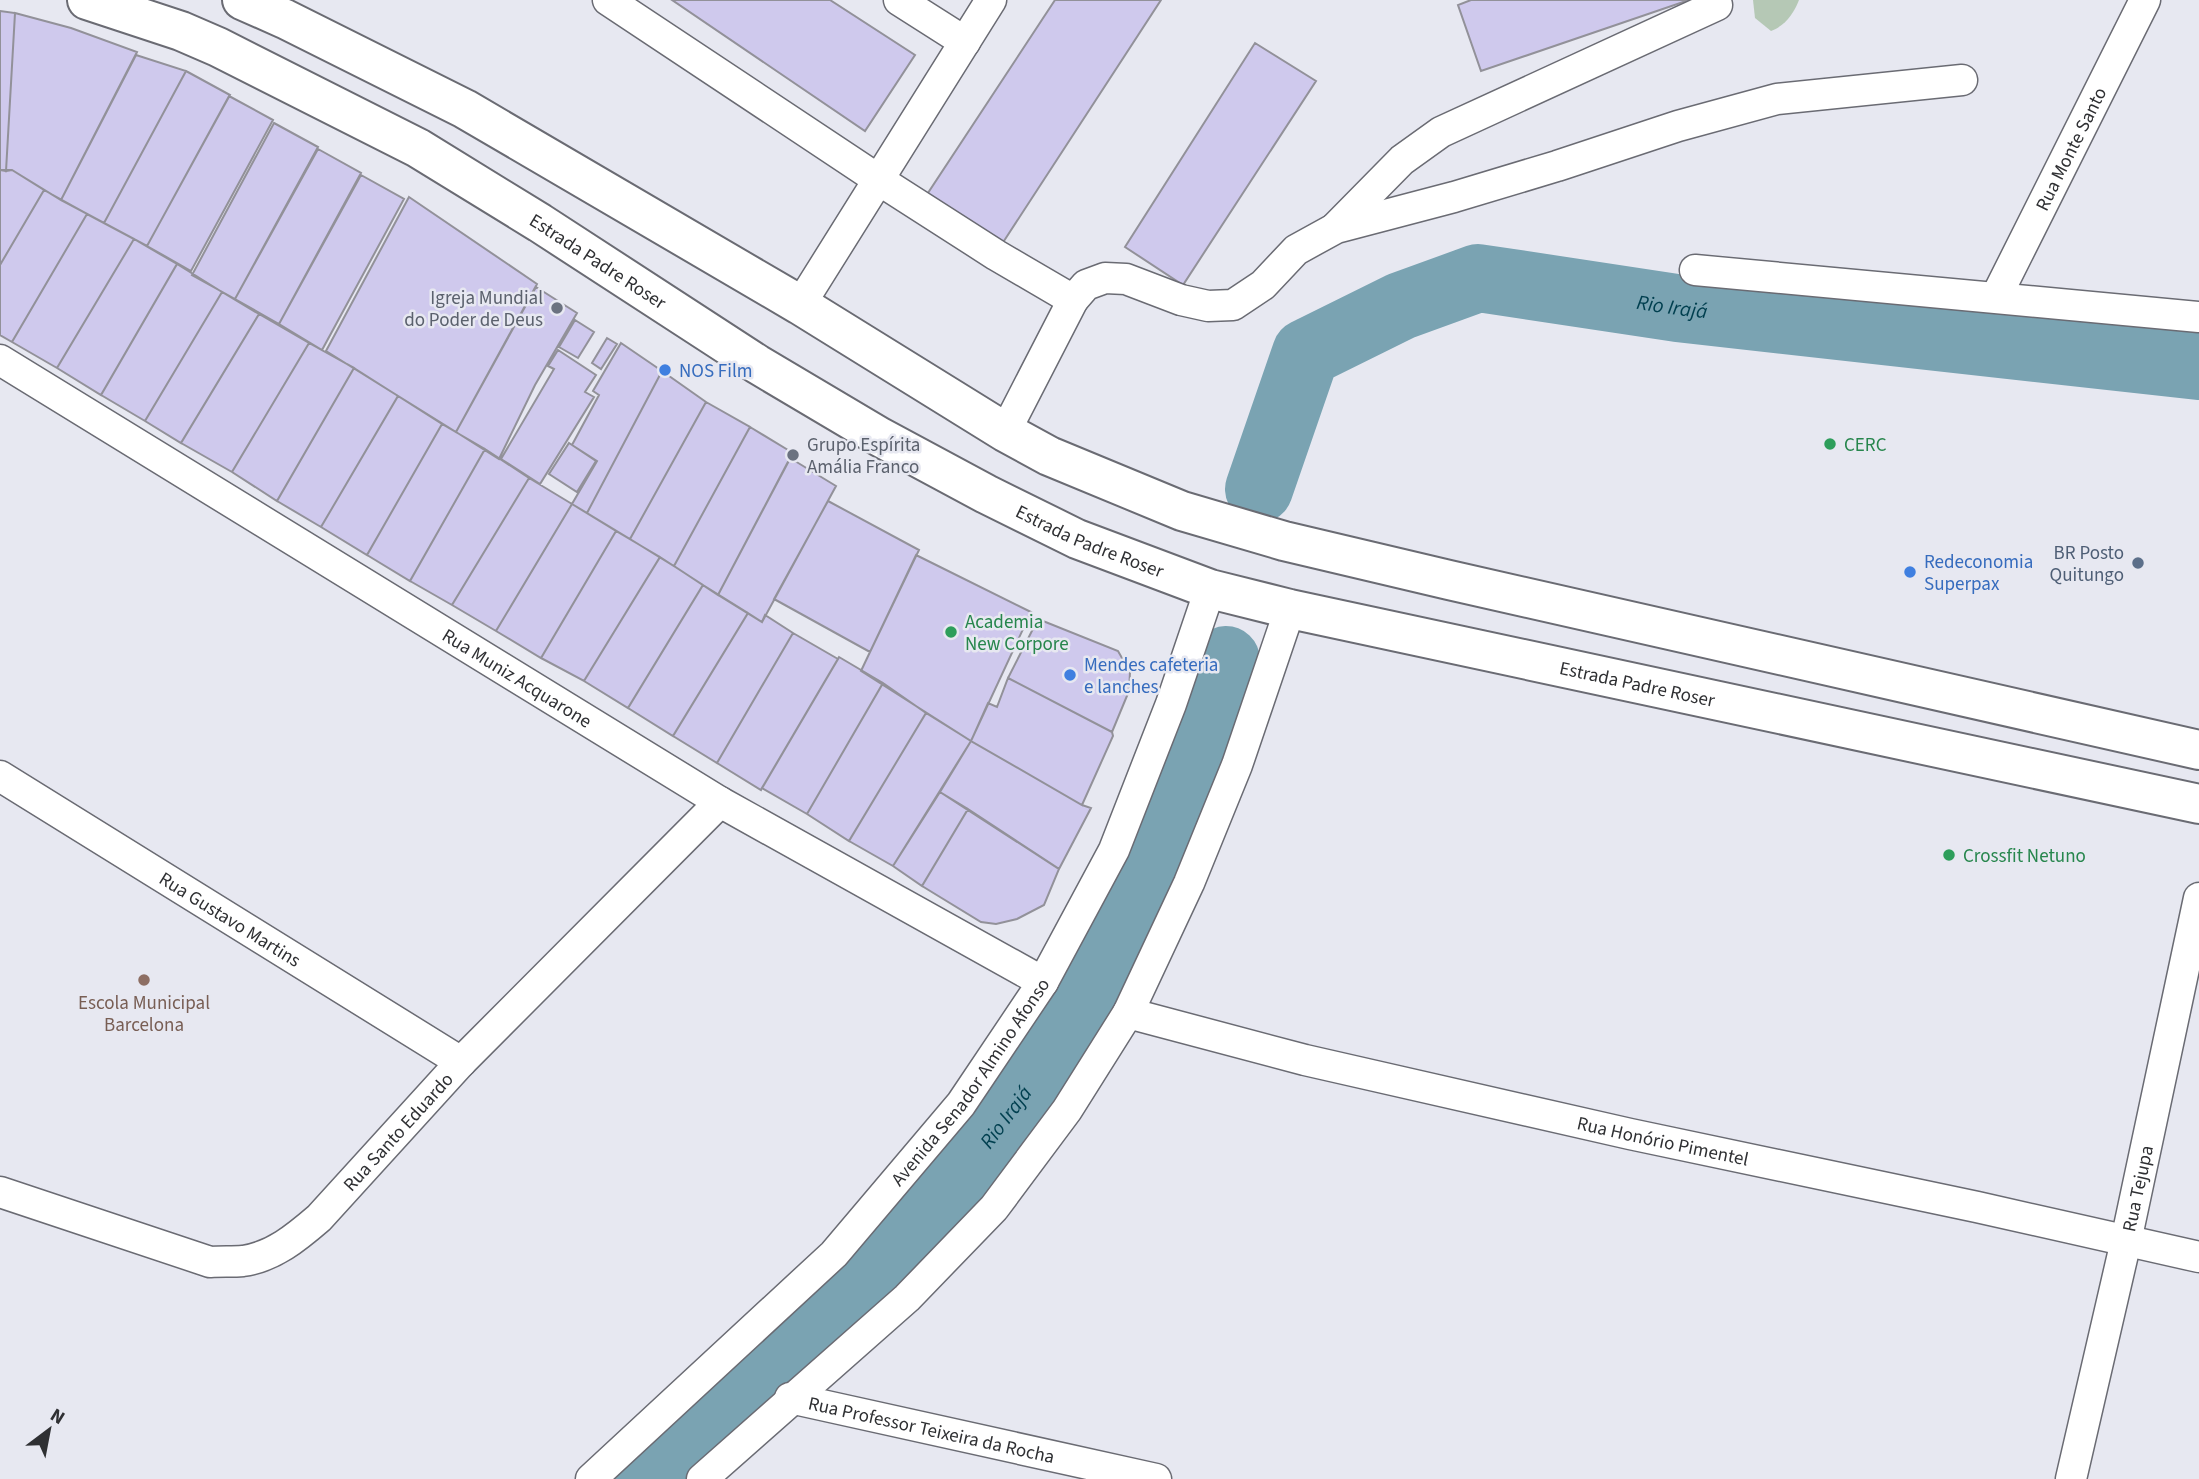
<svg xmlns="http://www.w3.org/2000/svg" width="2199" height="1479" font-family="'Source Sans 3',sans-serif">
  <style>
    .green { fill: #b5c8b5 }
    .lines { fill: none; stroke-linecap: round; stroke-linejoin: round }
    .river { stroke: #7aa3b2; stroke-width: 68 }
    .building { fill: #cfc9ed; stroke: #929199; stroke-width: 2 }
    .street-casing { stroke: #6a6b73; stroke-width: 33 }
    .primary-casing { stroke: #6a6b73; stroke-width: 42 }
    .street { stroke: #fff; stroke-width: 30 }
    .primary { stroke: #fff; stroke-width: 38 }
    .worship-dot { fill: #6b7280; stroke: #e7e8f1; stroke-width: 2.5 }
    .shop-dot { fill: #3f7fe0; stroke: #e7e8f1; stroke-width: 2.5 }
    .leisure-dot { fill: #2e9e5b; stroke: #e7e8f1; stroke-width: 2.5 }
    .service-dot { fill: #5c6f8a; stroke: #e7e8f1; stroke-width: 2.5 }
    .education-dot { fill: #8d6e63; stroke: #e7e8f1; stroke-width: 2.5 }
    .labels { text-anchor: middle; stroke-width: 5; stroke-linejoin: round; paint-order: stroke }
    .street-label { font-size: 19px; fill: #2f3033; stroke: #e7e8f1 }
    .worship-label { font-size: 19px; fill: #5b616d; stroke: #e7e8f1; text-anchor: end }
    .shop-label { font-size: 19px; fill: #366cbe; stroke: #e7e8f1; text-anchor: start }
    .leisure-label { font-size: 19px; fill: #27864d; stroke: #e7e8f1; text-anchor: start }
    .service-label { font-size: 19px; fill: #4e5e75; stroke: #e7e8f1; text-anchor: end }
    .education-label { font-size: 19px; fill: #785e54; stroke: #e7e8f1 }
    .water-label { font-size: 21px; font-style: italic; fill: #003f4f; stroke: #e7e8f1 }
  </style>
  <rect width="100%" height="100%" fill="#e7e8f1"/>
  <path class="green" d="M 1753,0 L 1799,0 C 1794,13 1785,26 1771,31 L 1755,18 Z"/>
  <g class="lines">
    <g class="river">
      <path id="s1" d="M 1259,489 L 1306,353 L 1401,306 L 1478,278 L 1677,308 L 2199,366"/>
      <path id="s2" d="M 649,1479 L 830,1314 L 970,1165 L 1041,1070 L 1128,912 L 1226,660"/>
    </g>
  </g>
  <path class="building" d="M 672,0 L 830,0 L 915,55 L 865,131 Z
    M 1055,0 L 1161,0 L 1002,244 L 926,196 Z
    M 1471,0 L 1689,0 L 1481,71 L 1458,5 Z
    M 0,11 L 15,13 L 6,171 L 0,170 Z
    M 15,13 L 71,28 L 137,52 L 61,200 L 12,170 L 6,171 Z
    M 1255,43 L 1316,81 L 1183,285 L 1125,247 Z
    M 136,55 L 186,71 L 104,223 L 61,200 Z
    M 186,71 L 230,95 L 147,246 L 104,223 Z
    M 229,96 L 273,120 L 191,271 L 147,246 Z
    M 274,123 L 318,147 L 235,299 L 192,275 Z
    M 318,149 L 361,173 L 279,324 L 235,299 Z
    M 0,170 L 12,170 L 44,190 L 0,265 Z
    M 361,175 L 404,199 L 322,350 L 279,324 Z
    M 44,190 L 87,214 L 12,342 L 0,335 L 0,265 Z
    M 409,197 L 537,284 L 456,432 L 326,351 Z
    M 87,214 L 134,239 L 57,368 L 12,342 Z
    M 134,239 L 177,264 L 101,395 L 57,368 Z
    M 177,264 L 222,292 L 145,421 L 101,395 Z
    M 536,287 L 577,313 L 535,385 L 499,459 L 456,432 Z
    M 222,292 L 259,314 L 181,443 L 145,421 Z
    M 259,314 L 309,343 L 232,472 L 181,443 Z
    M 575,320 L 594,332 L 578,358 L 559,347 Z
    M 607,338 L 617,344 L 601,369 L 592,363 Z
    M 309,343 L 354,368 L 277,501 L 232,472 Z
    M 621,343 L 662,371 L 587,513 L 572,504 L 597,461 L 572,445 L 599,395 L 593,391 Z
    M 558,350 L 596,375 L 585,392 L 594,397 L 540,484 L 501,459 L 554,369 L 548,366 Z
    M 354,368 L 398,396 L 321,527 L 277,501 Z
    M 662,371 L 706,402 L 630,539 L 587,513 Z
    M 398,396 L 442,424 L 367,555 L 321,527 Z
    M 706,402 L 750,427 L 674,566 L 630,539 Z
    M 442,424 L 485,449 L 410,581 L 367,555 Z
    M 750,427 L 793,453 L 718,595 L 674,566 Z
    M 569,443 L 596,461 L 577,492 L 549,474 Z
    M 485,449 L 529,478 L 452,605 L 410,581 Z
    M 790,458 L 836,486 L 762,622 L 718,595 Z
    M 529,478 L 572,504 L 496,631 L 452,605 Z
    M 828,501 L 919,550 L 870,652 L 774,599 Z
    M 572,504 L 616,531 L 541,658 L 496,631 Z
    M 616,531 L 660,557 L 584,681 L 541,658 Z
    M 916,555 L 1031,612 L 971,741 L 861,671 Z
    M 660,557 L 703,585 L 628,708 L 584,681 Z
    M 703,585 L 748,613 L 673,736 L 628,708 Z
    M 748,613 L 762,622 L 765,615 L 793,633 L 717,763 L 673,736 Z
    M 1038,619 L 1118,651 L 1130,672 L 1129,691 L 1112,732 L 1008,678 Z
    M 793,633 L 838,659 L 761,790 L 717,763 Z
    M 839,657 L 883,683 L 807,814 L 762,788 Z
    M 1008,678 L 1112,732 L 1113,736 L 1082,805 L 971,741 L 988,703 L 997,707 Z
    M 883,683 L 926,713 L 849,841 L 807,814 Z
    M 926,713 L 971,741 L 893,866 L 849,841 Z
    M 971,741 L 1082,805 L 1091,808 L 1059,869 L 940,792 Z
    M 940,792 L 968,809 L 922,886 L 893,866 Z
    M 968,809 L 1059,869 L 1044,905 L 1017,919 L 996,924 L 981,922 L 922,886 Z"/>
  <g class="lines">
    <defs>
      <g id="street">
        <path d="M 608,0 L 879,180 L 996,255 L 1073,300 L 1086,285 L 1105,278 L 1126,279 L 1181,300 L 1208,306 L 1233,305 L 1263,285 L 1296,250 L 1336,228 L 1454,197 L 1557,166 L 1678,126 L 1777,99 L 1962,80"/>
        <path d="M 899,0 L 965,42"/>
        <path d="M 1336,227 L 1402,160 L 1441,132 L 1717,5"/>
        <path d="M 1695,270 L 2199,317"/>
        <path id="s3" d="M 1996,297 L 2145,0"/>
        <path d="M 800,305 L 991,0"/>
        <path id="s4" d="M 0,360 L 720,802 L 1043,982"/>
        <path d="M 1005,432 L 1073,300"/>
        <path id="s5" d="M 0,776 L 461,1062"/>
        <path id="s6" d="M 1128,1013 L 1305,1060 L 1630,1134 L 1977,1207 L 2199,1257"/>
        <path id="s7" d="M 0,1192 L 210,1262 C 221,1261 232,1262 243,1261 C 273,1257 297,1237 319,1218 L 461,1062 L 720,802"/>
        <path id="s8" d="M 790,1398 L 1156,1479"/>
        <path id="s9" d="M 591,1479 L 834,1254 L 961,1104 L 1043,982 L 1114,850 L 1171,704 L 1210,589"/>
        <path d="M 702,1479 L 907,1298 L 994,1208 L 1067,1110 L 1128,1013 L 1189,883 L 1237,765 L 1290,609"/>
        <path id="s10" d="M 2071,1479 L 2126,1241 L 2199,898"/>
      </g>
      <g id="primary">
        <path id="s11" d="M 87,0 L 181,31 L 218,47 L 418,148 L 540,223 L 757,364 L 880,437 L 986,494 L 1077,539 L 1210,589 L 1290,609 L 2199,804"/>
        <path d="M 242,0 L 285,19 L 465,109 L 800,305 L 1005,432 L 1049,456 L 1182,511 L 1284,541 L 1449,580 L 2199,750"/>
      </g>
    </defs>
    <use href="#street" class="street-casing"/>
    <use href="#primary" class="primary-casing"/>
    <use href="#street" class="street"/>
    <use href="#primary" class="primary"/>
  </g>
  <g class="worship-dot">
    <circle cx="557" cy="308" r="7"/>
    <circle cx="793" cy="455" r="7"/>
  </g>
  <g class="shop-dot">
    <circle cx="665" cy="370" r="7"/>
    <circle cx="1910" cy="572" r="7"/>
    <circle cx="1070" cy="675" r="7"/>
  </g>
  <g class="leisure-dot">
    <circle cx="1830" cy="444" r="7"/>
    <circle cx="951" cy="632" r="7"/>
    <circle cx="1949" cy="855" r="7"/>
  </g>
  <circle class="service-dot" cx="2138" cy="563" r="7"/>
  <circle class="education-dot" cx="144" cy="980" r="7"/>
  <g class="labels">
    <g class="street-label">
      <text dy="7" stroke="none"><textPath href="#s3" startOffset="166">Rua Monte Santo</textPath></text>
      <text dy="7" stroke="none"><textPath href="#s11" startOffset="576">Estrada Padre Roser</textPath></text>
      <text dy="7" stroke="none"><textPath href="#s11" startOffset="1143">Estrada Padre Roser</textPath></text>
      <text dy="7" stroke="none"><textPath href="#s4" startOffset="607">Rua Muniz Acquarone</textPath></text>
      <text dy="7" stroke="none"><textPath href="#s11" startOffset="1710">Estrada Padre Roser</textPath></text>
      <text dy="7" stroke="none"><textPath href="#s5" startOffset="271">Rua Gustavo Martins</textPath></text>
      <text dy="7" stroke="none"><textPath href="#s9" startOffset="551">Avenida Senador Almino Afonso</textPath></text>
      <text dy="7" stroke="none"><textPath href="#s7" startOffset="460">Rua Santo Eduardo</textPath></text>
      <text dy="7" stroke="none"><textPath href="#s6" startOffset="550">Rua Honório Pimentel</textPath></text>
      <text dy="7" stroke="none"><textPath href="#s10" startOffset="298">Rua Tejupa</textPath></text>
      <text dy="7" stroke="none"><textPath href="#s8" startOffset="145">Rua Professor Teixeira da Rocha</textPath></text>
    </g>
    <g class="worship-label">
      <text x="543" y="304">Igreja Mundial<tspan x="543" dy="22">do Poder de Deus</tspan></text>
      <text x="807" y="451" text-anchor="start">Grupo Espírita<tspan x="807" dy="22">Amália Franco</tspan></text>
    </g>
    <g class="shop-label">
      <text x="679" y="377">NOS Film</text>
      <text x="1924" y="568">Redeconomia<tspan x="1924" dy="22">Superpax</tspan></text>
      <text x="1084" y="671">Mendes cafeteria<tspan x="1084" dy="22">e lanches</tspan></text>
    </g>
    <g class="leisure-label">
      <text x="1844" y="451">CERC</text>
      <text x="965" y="628">Academia<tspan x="965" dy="22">New Corpore</tspan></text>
      <text x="1963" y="862">Crossfit Netuno</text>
    </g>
    <g class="service-label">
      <text x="2124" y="559">BR Posto<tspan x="2124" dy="22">Quitungo</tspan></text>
    </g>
    <g class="education-label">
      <text x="144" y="1009">Escola Municipal<tspan x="144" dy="22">Barcelona</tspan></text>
    </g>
    <g class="water-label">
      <text dy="7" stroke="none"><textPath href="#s1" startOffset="528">Rio Irajá</textPath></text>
      <text dy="7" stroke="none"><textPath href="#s2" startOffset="509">Rio Irajá</textPath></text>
    </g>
  </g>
  <g transform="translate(49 1430) rotate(32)" stroke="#e7e8f1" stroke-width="5" paint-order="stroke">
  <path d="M0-5L12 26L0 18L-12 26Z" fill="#2f3033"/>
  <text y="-10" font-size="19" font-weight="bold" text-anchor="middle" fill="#2f3033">N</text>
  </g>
</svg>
